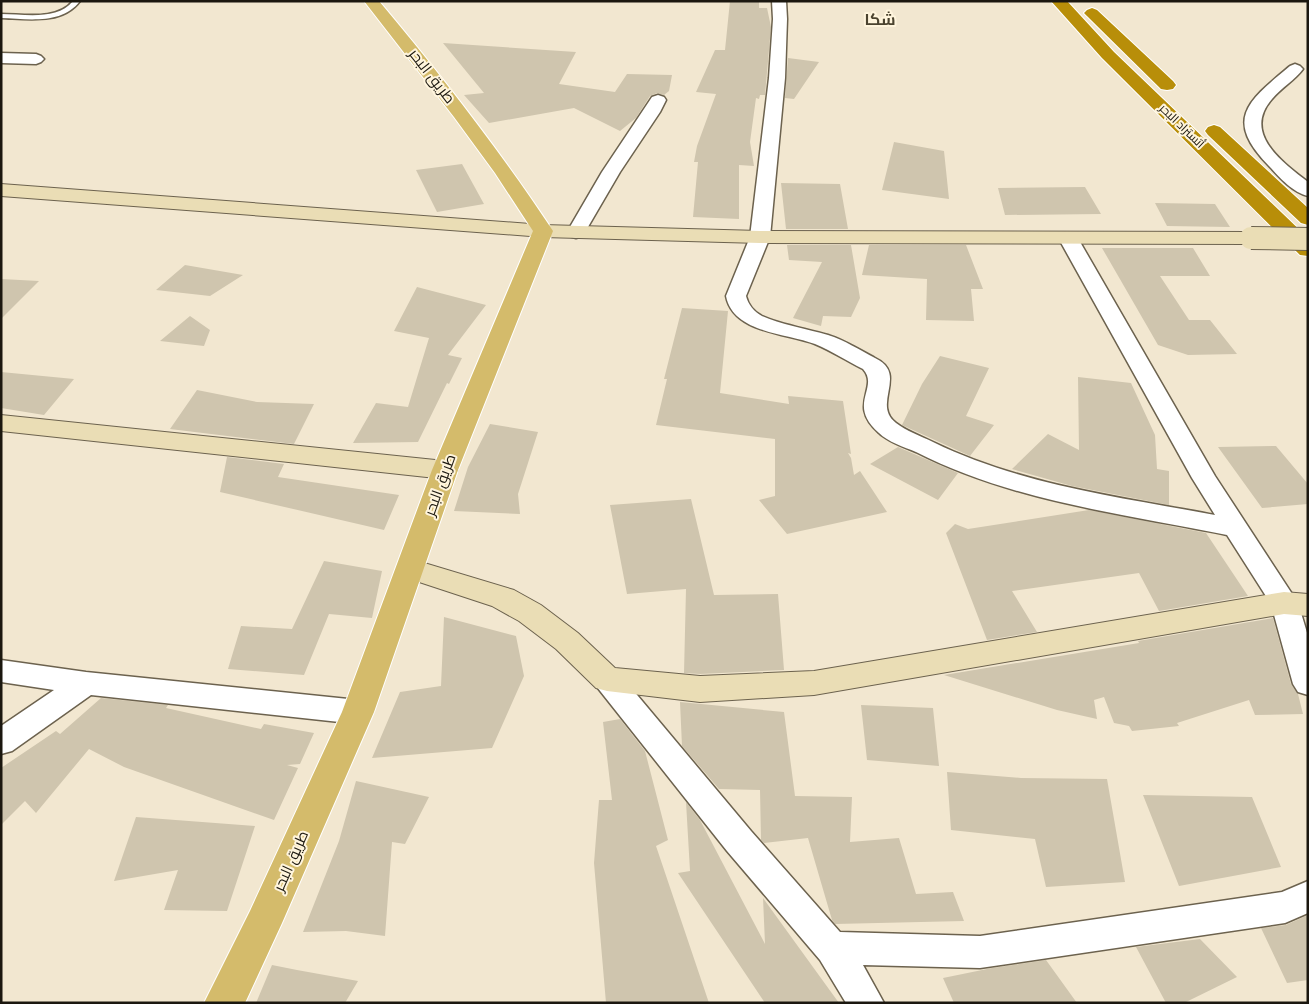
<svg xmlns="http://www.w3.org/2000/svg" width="1309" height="1004" font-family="'Noto Serif',Cairo,serif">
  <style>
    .building { fill: #cfc5ae }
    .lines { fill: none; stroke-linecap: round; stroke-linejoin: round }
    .lane-casing { stroke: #6c624e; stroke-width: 3 }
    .street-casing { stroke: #6c624e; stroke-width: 3 }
    .secondary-casing { stroke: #6c624e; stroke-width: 2 }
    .primary-casing { stroke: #fff; stroke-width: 2 }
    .highway-casing { stroke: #fff; stroke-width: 2 }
    .lane { fill: #fff; fill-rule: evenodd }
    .street { fill: #fff; fill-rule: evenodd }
    .secondary { fill: #eaddb5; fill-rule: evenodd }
    .primary { fill: #d4bb6b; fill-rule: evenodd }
    .highway { fill: #b88e09; fill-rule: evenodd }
    .secondary-bridge-casing { stroke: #6c624e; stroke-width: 24; stroke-linecap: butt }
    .secondary-bridge { stroke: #eaddb5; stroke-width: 22 }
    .labels { text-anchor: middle; stroke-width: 4; stroke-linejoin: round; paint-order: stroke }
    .far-street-label { font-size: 12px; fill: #1b170f; stroke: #fff5dd }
    .street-label { font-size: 15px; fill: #1b170f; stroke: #fff5dd }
    .far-district-label { font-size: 16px; font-weight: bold; fill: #4b432f; stroke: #fff5dd }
  </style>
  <rect width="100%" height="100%" fill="#f2e7d0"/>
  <path class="building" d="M 730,1 L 759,1 L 759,8 L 767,8 L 771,27 L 765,95 L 760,95 L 759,99 L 756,98 L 750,142 L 754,166 L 739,165 L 739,219 L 693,217 L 698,162 L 694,162 L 697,146 L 716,94 L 696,92 L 715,50 L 725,50 Z
    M 443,43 L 576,52 L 559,84 L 615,92 L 627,74 L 672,75 L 669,91 L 664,95 L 657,93 L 650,96 L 636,118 L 620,131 L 574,108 L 489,123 L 464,95 L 484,93 Z
    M 788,58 L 819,62 L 794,99 L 785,98 Z
    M 894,142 L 944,151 L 949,199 L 882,190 Z
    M 462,164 L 484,204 L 437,212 L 416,170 Z
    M 781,183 L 840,184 L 848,229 L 786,229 Z
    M 1085,187 L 1101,214 L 1005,215 L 998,188 Z
    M 1155,203 L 1215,204 L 1230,227 L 1167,226 Z
    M 787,245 L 851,245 L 860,298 L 851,317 L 823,316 L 821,326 L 793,318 L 822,262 L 789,260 Z
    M 869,245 L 966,245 L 983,289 L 971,289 L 974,321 L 926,320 L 927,279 L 862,275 Z
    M 1102,248 L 1193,248 L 1210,276 L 1160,276 L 1189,320 L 1210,320 L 1237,354 L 1188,355 L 1158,345 Z
    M 185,265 L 243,275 L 210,296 L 156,290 Z
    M 1,279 L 39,281 L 1,319 Z
    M 417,287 L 486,305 L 448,355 L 462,358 L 449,384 L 447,383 L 418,442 L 353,443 L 376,403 L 408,407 L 429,338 L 394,331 Z
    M 682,308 L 728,311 L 720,393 L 789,404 L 788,396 L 843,401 L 851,454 L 848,453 L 851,458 L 854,475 L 860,471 L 887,512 L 787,534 L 759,500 L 775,496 L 775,439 L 656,425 L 667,379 L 664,379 Z
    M 190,316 L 210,330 L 204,346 L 160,341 Z
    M 940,356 L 989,368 L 966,416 L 994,425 L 970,456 L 902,425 L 922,384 Z
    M 1,372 L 74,379 L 44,415 L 1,408 Z
    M 1078,377 L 1131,383 L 1155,435 L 1157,469 L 1169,471 L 1169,505 L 1072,486 L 1012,469 L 1048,434 L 1079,450 Z
    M 197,390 L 257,402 L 314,404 L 294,444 L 170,429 Z
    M 490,424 L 538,432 L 518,494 L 520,514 L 454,511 L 468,467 Z
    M 1276,446 L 1308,484 L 1308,504 L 1262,508 L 1218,447 Z
    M 898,447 L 958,473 L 938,500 L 870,464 Z
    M 227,457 L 284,464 L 278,477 L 399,495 L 384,530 L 220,492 Z
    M 691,499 L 714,595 L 778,594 L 784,670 L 700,674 L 684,673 L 686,589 L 627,594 L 610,505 Z
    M 1089,510 L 1206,533 L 1248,596 L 1159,611 L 1139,573 L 1012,591 L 1037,632 L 987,640 L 946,533 L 955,524 L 968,529 Z
    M 324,561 L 382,571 L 372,618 L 329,614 L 304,675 L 228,669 L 241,626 L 292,629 Z
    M 444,617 L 516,636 L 524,676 L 492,748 L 372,758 L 400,692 L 441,686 Z
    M 1273,618 L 1291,684 L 1298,694 L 1303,714 L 1255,715 L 1249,700 L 1177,723 L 1179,726 L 1132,731 L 1129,726 L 1114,723 L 1104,697 L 1094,700 L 1097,719 L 1057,710 L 944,675 L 1139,643 L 1138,641 Z
    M 101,698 L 168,705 L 166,708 L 261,729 L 264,724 L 314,733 L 300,764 L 287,765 L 298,768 L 274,820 L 124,767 L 89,749 L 36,813 L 25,801 L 1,825 L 1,768 L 56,731 L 60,734 Z
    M 680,702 L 784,712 L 795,796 L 852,797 L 850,842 L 899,838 L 916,894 L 953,892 L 964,921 L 835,924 L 832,920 L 808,838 L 764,843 L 761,840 L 760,790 L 719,789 L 682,746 Z
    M 861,705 L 933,708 L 939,766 L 867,760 Z
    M 620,719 L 645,751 L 668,840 L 656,846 L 709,1003 L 606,1003 L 594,863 L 599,800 L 612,800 L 603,722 Z
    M 947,772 L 1021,778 L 1107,779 L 1125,882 L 1046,887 L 1035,839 L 951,830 Z
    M 356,781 L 429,797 L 405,844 L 392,842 L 385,936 L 346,931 L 303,932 L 339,841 Z
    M 1143,795 L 1252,797 L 1281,867 L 1179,886 Z
    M 686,802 L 700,820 L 765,944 L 763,898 L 839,1003 L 765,1003 L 678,873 L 690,871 Z
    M 136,817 L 255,826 L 227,911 L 164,910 L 178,870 L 114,881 Z
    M 1308,915 L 1308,980 L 1287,983 L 1261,928 L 1286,925 Z
    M 1200,939 L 1237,977 L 1184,1003 L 1166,1003 L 1136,947 Z
    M 1046,960 L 1077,1003 L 954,1003 L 943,978 L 992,968 Z
    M 272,965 L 297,970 L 358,981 L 345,1003 L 256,1003 Z"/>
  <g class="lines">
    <defs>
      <path id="lane" d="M 73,1 L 80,1 C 62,25 28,19 1,18 L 1,14 C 24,14 57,21 73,1 Z"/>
      <path id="street" d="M 772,1 L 786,1 L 787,19 L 785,78 L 770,237 L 746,296 C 748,304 754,312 762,316 C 779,324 808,329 828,335 C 844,340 860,350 875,358 C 909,374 871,404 896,423 C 906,431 921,436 933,442 C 1021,485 1120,497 1215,515 L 1192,478 L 1059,239 L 1062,235 L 1069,233 L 1076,235 L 1215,476 L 1298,603 L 1308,636 L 1308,695 L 1298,692 L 1293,684 L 1271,604 L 1227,535 C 1123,514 1012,501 916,452 C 904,447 888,442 879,433 C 846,404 880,388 863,369 C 847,361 832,351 815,344 C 786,333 733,333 726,296 L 750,237 L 769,78 L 773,19 Z
        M 1,53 L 36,54 L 41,56 L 44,59 L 41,62 L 36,64 L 1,63 Z
        M 1295,64 L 1300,66 L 1303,69 C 1295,80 1281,88 1272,99 C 1242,133 1282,162 1308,182 L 1308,196 C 1293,193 1279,177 1269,166 C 1223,119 1248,101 1290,66 Z
        M 658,95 L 664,97 L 666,100 L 660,112 L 620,172 L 585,232 L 583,236 L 576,238 L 569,236 L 567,232 L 602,172 L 652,97 Z
        M 1,660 L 86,672 L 358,700 L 369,704 L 373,712 L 369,720 L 358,724 L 91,695 L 12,751 L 1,754 L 1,726 L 54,690 L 1,682 Z
        M 607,668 L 617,671 L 751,831 L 840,932 L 980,936 L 1282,892 L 1308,881 L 1308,913 L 1285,923 L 980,968 L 863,965 L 884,1003 L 846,1003 L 820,960 L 727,851 L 597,687 L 593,679 L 597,671 Z"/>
      <path id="secondary" d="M 1,184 L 543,225 L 760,231 L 1251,232 L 1258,234 L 1261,238 L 1258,242 L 1251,244 L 760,243 L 543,237 L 1,196 Z
        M 1,415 L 445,461 L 454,464 L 458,470 L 454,476 L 445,479 L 1,431 Z
        M 411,559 L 514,590 L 541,605 L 578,633 L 615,668 L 700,676 L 814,671 L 1284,592 L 1308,594 L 1308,616 L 1284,614 L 814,695 L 700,702 L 607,691 L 596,688 L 556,649 L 519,621 L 492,606 L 401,576 L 396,569 L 401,562 Z"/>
      <path id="primary" d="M 364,1 L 379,1 C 441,75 500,151 553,231 L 458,470 L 374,712 L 282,923 L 245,1003 L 204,1003 L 250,911 L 342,712 L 432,470 L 533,231 L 495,173 L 454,117 Z"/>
      <path id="highway" d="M 1051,1 L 1067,1 L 1114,52 L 1308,238 L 1308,256 L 1300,255 L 1102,58 Z
        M 1092,8 L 1097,10 L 1173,81 L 1176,85 L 1173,89 L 1167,90 L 1161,89 L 1087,16 L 1084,13 L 1087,10 Z
        M 1214,125 L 1220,127 L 1308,208 L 1308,225 L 1301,223 L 1208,135 L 1205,131 L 1208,127 Z"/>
    </defs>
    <use href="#lane" class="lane-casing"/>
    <use href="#street" class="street-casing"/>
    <use href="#secondary" class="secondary-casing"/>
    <use href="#primary" class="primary-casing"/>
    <use href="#highway" class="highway-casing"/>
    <use href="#lane" class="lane"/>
    <use href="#street" class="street"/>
    <use href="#secondary" class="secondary"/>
    <use href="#primary" class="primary"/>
    <use href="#highway" class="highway"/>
    <defs>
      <path id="secondary-bridge" d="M 1251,238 L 1308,239"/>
    </defs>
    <use href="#secondary-bridge" class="secondary-bridge-casing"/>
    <use href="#secondary-bridge" class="secondary-bridge"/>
  </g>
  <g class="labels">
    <g class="far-street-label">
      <text transform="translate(1182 126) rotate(44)" y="4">أتستراد البحر</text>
    </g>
    <g class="street-label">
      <text transform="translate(432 76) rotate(52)" y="5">طريق البحر</text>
      <text transform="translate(440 485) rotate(-70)" y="5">طريق البحر</text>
      <text transform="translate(291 861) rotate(-66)" y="5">طريق البحر</text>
    </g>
    <g class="far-district-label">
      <text x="880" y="25">شكا</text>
    </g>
  </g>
  <rect width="1309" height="1004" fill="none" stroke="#1b170f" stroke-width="5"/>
</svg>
